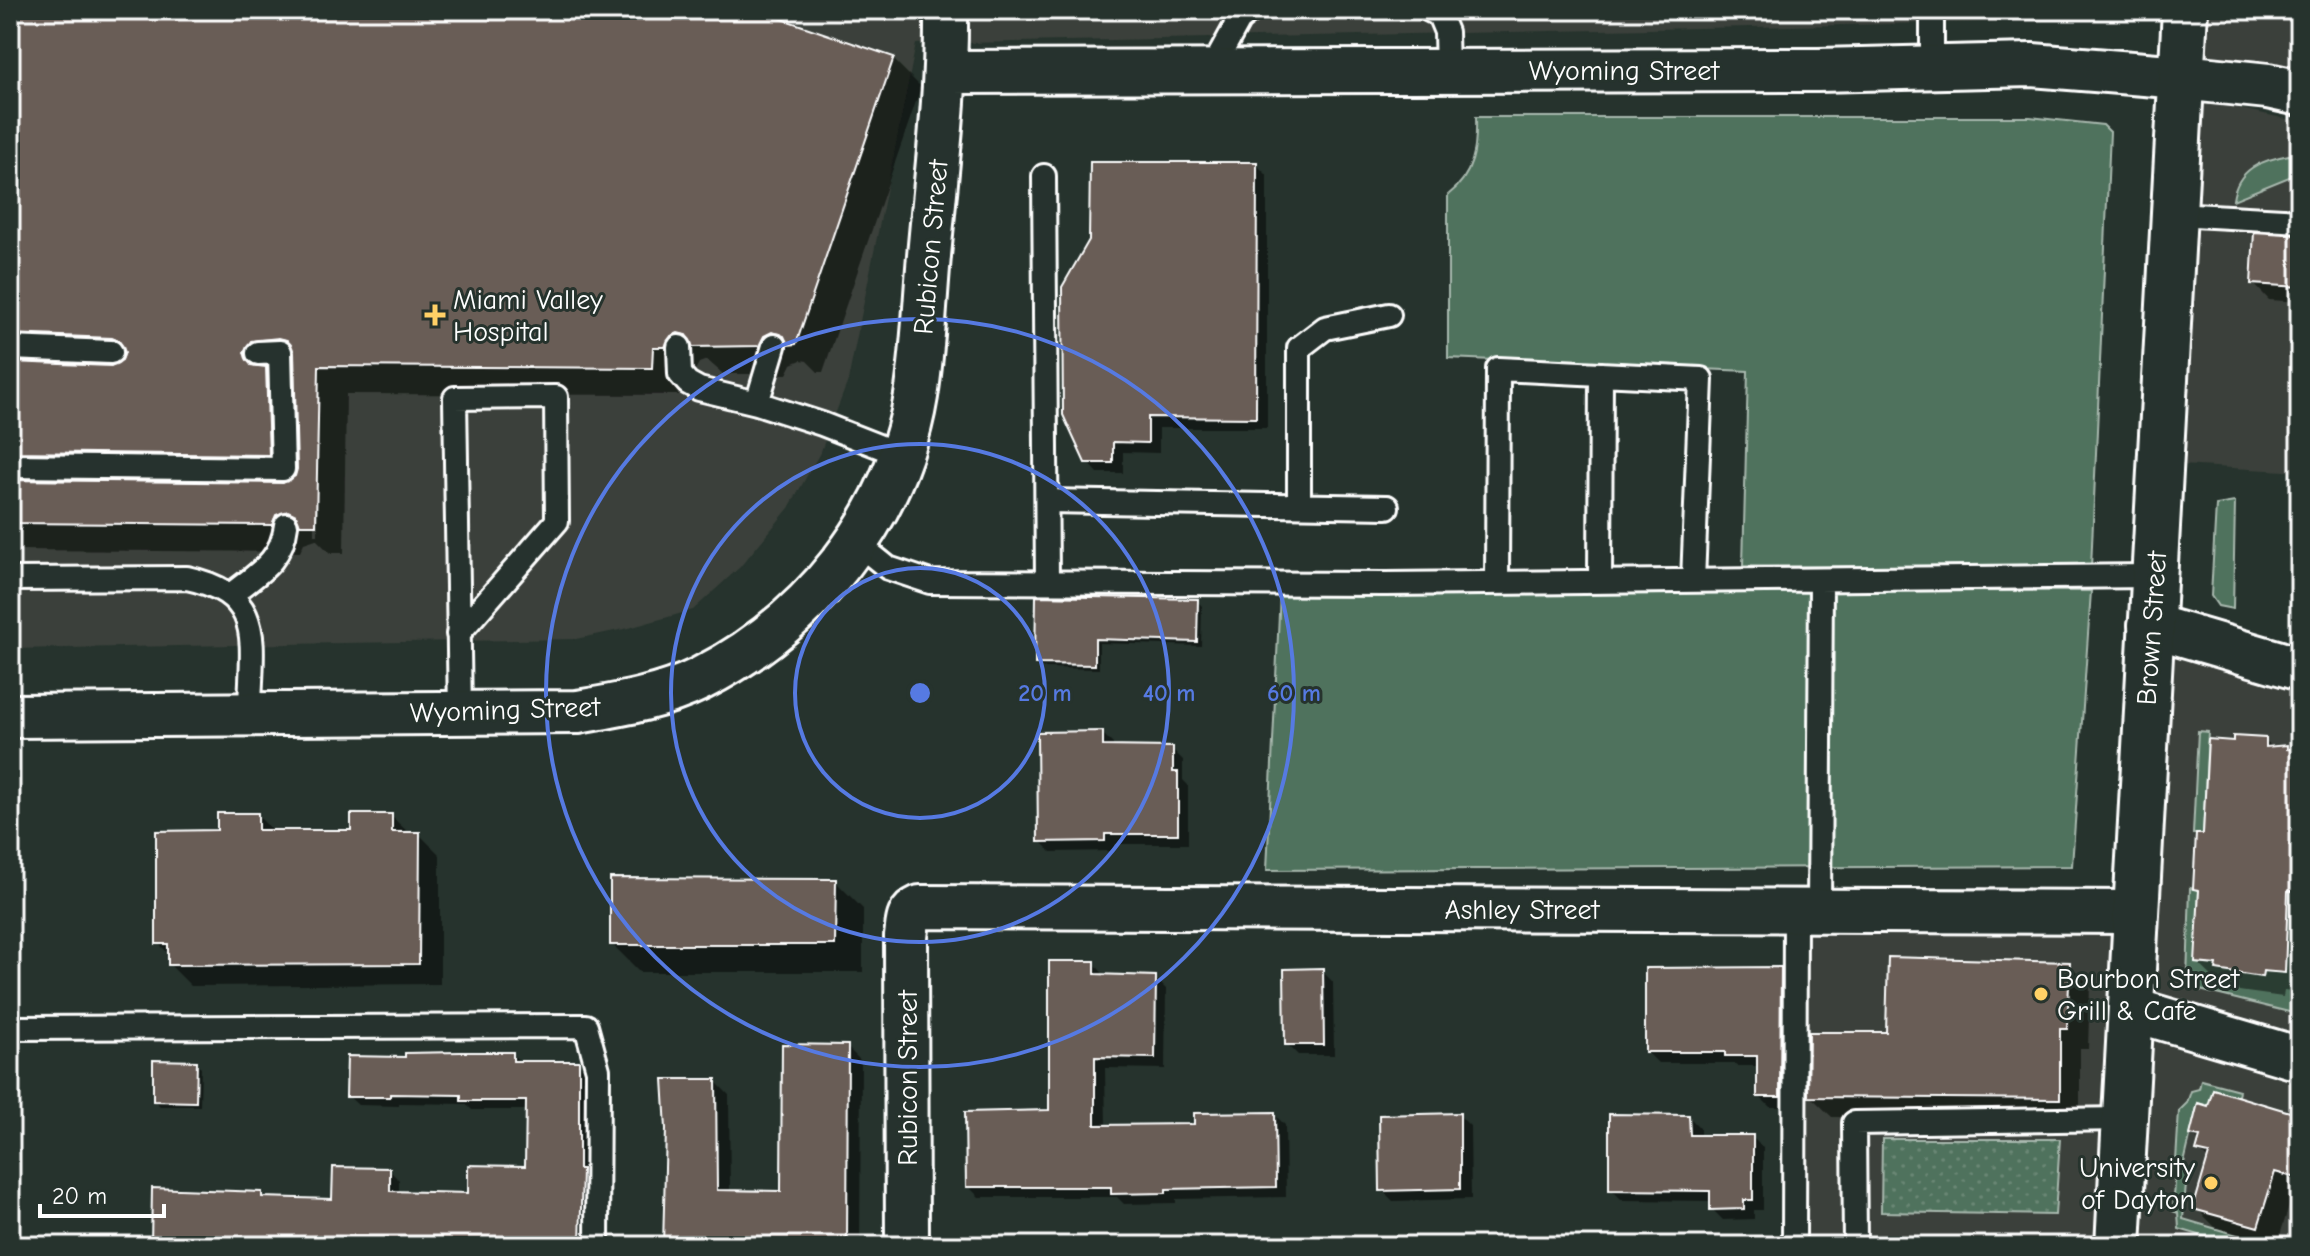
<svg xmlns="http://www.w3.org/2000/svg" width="2310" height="1256" font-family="'Comic Neue',sans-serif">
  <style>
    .built { fill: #3a403a }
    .green { fill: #50725d; stroke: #a8b8ae; stroke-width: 2 }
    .park { fill: url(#park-dots); stroke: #a8b8ae; stroke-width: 2 }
    .shadow { fill: #0007; fill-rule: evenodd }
    .building { fill: #695d57; stroke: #fff; stroke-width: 2 }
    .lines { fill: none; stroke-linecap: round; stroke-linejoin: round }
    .service-casing { stroke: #fff; stroke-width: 28 }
    .minor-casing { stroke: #fff; stroke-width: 48 }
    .tertiary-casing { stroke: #fff; stroke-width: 50 }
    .service { stroke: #26332d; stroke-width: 22 }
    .minor { stroke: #26332d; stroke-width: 42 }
    .tertiary { stroke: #26332d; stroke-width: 44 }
    .ring { fill: none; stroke: #567ae2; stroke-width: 4 }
    .poi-dot { fill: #ffd166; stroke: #26332d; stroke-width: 3 }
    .labels { text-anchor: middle; stroke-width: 6; stroke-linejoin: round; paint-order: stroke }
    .street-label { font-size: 28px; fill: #fff; stroke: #26332d }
    .poi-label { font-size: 28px; fill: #fff; stroke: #26332d; text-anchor: start }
    .centre { fill: #567ae2; stroke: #26332d; stroke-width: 4 }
    .ring-label { font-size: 24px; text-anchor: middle; font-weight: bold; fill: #567ae2; stroke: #26332d; stroke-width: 6; stroke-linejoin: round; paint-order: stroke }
  </style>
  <defs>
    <pattern id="park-dots" width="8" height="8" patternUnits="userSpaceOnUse" patternTransform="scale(2)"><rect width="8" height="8" fill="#50725d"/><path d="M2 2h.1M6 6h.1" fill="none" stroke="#6a8775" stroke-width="1.8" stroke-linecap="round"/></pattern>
  </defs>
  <rect width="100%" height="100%" fill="#26332d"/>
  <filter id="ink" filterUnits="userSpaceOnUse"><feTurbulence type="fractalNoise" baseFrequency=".0125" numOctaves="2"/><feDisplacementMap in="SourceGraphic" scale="16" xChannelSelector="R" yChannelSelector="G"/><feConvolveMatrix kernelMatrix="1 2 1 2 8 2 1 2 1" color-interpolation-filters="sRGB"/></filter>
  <g filter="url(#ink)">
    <path class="built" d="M 10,10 L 2116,10 L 2093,20 L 916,44 L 848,381 L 821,451 L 789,508 L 740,567 L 693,610 L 629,628 L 576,639 L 10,649 Z
      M 2205,10 L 2300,10 L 2300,84 L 2204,62 Z
      M 2201,100 L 2300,122 L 2300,472 L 2180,465 Z
      M 2167,654 L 2300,694 L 2300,1246 L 2118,1246 L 2148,1005 Z
      M 2123,929 L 2105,1246 L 1793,1246 L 1795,931 Z"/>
    <path class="green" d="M 1476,117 L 2030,117 L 2103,125 L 2110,132 L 2091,568 L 1743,566 L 1748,371 L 1448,358 L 1448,195 C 1474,175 1477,148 1476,117 Z
      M 2289,155 L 2300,157 L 2300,176 L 2294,175 L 2233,200 C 2237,169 2261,160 2289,155 Z
      M 2235,502 L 2233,609 L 2218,606 L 2211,596 L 2216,505 Z
      M 2091,591 L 2072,866 L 1267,870 L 1280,592 Z
      M 2198,731 L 2208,732 L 2203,834 L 2193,834 Z
      M 2190,888 L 2199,890 L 2196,963 L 2217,965 L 2217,970 L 2262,976 L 2263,971 L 2285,972 L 2288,891 L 2300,891 L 2300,940 L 2296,941 L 2293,1013 L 2196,989 L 2187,979 Z
      M 2201,1080 L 2239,1090 L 2238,1096 L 2208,1106 L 2198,1103 L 2184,1163 L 2176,1161 L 2179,1111 L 2187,1103 L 2191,1091 L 2199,1089 Z
      M 2176,1170 L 2187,1173 L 2183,1219 L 2274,1246 L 2236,1246 L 2179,1229 L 2178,1213 L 2173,1211 Z"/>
    <path class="park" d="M 1882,1139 L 2060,1139 L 2055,1215 L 1881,1212 Z"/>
    <path class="shadow" d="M 10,10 L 796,10 L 791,24 L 893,59 L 921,87 L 823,372 L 818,372 L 807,361 L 801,360 L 792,364 L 787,374 L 723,374 L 707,360 L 699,363 L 693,374 L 680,374 L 680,395 L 346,394 L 344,553 L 330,553 L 316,539 L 304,543 L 300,552 L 10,550 ZM 285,367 L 296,367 L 297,400 L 273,376 ZM 314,509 L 318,509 L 318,535 L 314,535 Z
      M 1256,164 L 1267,175 L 1267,428 L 1159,428 L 1159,453 L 1123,452 L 1123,473 L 1098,473 L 1087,461 Z
      M 2300,237 L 2300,302 L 2269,300 L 2253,283 Z
      M 1038,598 L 1197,601 L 1202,606 L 1201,646 L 1099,643 L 1099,669 L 1042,668 L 1037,663 Z
      M 1102,733 L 1113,744 L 1113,748 L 1172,749 L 1183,760 L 1183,780 L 1188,785 L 1188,844 L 1115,844 L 1115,851 L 1051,852 L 1040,841 Z
      M 2265,740 L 2274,748 L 2300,748 L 2300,993 L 2284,991 L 2283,997 L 2239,991 L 2234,985 L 2219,983 L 2197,962 L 2201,894 L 2195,888 L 2204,836 L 2235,743 Z
      M 257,815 L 274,832 L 353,832 L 391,816 L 410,834 L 419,834 L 440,855 L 440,984 L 191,986 L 170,965 L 170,955 L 158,943 L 219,832 Z
      M 835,881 L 863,909 L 863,972 L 640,972 L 612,944 Z
      M 1094,963 L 1105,976 L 1155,978 L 1166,989 L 1165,1069 L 1105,1068 L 1106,1127 L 1196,1126 L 1274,1114 L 1285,1125 L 1286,1197 L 1176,1199 L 1176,1203 L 1124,1204 L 1117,1197 L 979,1197 L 968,1186 L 1051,1112 Z
      M 2069,964 L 2090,985 L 2088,1049 L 2080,1049 L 2080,1119 L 1832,1117 L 1810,1096 L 1888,1034 Z
      M 1780,969 L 1791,980 L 1791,1107 L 1770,1107 L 1759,1096 L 1759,1066 L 1738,1066 L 1734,1063 L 1658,1063 L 1647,1052 Z
      M 1322,971 L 1333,982 L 1334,1055 L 1298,1055 L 1287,1044 Z
      M 847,1047 L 861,1061 L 860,1246 L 665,1246 L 715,1081 L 729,1095 L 730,1192 L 783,1193 Z
      M 512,1054 L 522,1063 L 578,1063 L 588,1073 L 589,1246 L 153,1246 L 261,1194 L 265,1199 L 334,1201 L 389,1170 L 399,1180 L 399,1193 L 470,1195 L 527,1168 L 528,1110 L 472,1110 L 466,1104 L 399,1103 L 399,1106 L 358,1105 L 348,1096 L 407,1059 Z
      M 196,1063 L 201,1068 L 200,1106 L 160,1106 L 155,1101 Z
      M 2209,1109 L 2300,1116 L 2300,1191 L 2294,1190 L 2277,1245 L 2215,1227 L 2196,1208 L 2209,1161 L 2199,1150 L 2201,1143 L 2192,1134 Z
      M 1459,1115 L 1470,1126 L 1471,1199 L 1393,1201 L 1382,1190 Z
      M 1689,1117 L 1700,1128 L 1700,1137 L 1752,1137 L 1763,1148 L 1763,1210 L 1754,1210 L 1754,1219 L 1723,1220 L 1712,1209 L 1712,1201 L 1622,1200 L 1611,1189 Z"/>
    <path class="building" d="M 10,10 L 756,10 L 894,57 L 796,344 L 788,345 L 784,336 L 772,332 L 764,336 L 759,346 L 693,347 L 686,335 L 678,333 L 671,336 L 665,347 L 653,347 L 652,368 L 319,366 L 316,525 L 300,525 L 296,515 L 288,511 L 276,515 L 272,525 L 10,523 L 10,480 L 283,483 L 295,476 L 297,469 L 294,352 L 287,340 L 279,338 L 251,341 L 244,353 L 251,365 L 266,367 L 269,455 L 10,452 L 10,362 L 111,366 L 122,360 L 125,352 L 119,341 L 112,338 L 10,334 Z
      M 1090,162 L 1257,162 L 1256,418 L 1148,417 L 1148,443 L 1113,442 L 1113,463 L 1085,463 L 1063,415 L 1062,287 L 1089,240 Z
      M 2254,232 L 2300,235 L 2300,287 L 2251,284 Z
      M 1036,596 L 1198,599 L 1197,642 L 1095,639 L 1095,665 L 1035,664 Z
      M 1103,731 L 1103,746 L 1173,747 L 1173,772 L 1178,772 L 1178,834 L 1105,834 L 1105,841 L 1038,842 L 1037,732 Z
      M 2233,736 L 2266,738 L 2266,747 L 2287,745 L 2287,749 L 2300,750 L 2300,891 L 2288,891 L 2285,973 L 2263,971 L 2262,977 L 2216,970 L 2217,965 L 2195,963 L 2199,890 L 2193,889 L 2196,834 L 2203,834 L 2208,739 L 2233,741 Z
      M 217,813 L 258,813 L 258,830 L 351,830 L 351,814 L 392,814 L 392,832 L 420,832 L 419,964 L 168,965 L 168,944 L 156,944 L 156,831 L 217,830 Z
      M 610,878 L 836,879 L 835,945 L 610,945 Z
      M 1888,957 L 2070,962 L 2067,1029 L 2060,1029 L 2060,1099 L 1808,1097 L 1809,1032 L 1886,1032 Z
      M 1049,961 L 1095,961 L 1095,974 L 1156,976 L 1155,1058 L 1095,1057 L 1095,1125 L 1194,1124 L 1194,1113 L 1275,1112 L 1276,1187 L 1166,1189 L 1166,1193 L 1111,1194 L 1111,1187 L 966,1187 L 965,1112 L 1049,1110 Z
      M 1781,967 L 1780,1097 L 1757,1097 L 1757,1056 L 1725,1056 L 1725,1052 L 1645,1052 L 1645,968 Z
      M 1323,968 L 1324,1045 L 1285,1045 L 1284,969 Z
      M 782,1044 L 848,1045 L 847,1246 L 663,1246 L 666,1129 L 663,1079 L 716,1079 L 717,1190 L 781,1191 Z
      M 460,1052 L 513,1052 L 513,1061 L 579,1061 L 579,1169 L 582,1169 L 580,1246 L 151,1246 L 152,1188 L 262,1192 L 262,1197 L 332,1199 L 333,1167 L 390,1168 L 390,1191 L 468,1193 L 468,1165 L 525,1166 L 526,1101 L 461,1101 L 461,1095 L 390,1094 L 390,1097 L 346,1097 L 347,1056 L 405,1057 L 405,1053 Z
      M 153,1060 L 197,1061 L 196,1102 L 153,1101 Z
      M 2213,1089 L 2300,1115 L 2300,1179 L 2275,1172 L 2258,1227 L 2193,1209 L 2209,1154 L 2196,1151 L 2200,1137 L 2190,1135 L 2198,1103 L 2208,1106 Z
      M 1460,1113 L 1460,1189 L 1380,1191 L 1379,1115 Z
      M 1609,1114 L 1689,1115 L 1690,1135 L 1753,1135 L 1753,1200 L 1744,1200 L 1744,1209 L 1710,1210 L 1710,1191 L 1609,1190 Z"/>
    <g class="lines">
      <defs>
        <path id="service" d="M 1429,10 L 1439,15 L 1446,32 L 1447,70
          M 1932,67 L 1932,10
          M 1211,71 L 1239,20 L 1252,10
          M 1044,176 L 1047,582
          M 2175,214 L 2300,221
          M 679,347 L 680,374 L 688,383 L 699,389 L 757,403 L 822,424 L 901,455
          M 10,348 L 111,352
          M 757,403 L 774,346
          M 10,466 L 283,469 L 280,352 L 258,353
          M 1047,501 L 1387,507
          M 1299,505 L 1299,348 L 1325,328 L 1389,315
          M 857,543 L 888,568 L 930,582 L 1386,584 L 2153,576
          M 10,579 L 187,578 C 269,595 250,646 250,713
          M 1600,582 L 1601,374
          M 1497,583 L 1498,369 L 1701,379 L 1693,581
          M 232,594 C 258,573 282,561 286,525
          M 458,634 L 557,521 L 556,397 L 455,398 L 460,713
          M 1819,910 L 1821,580
          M 10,1028 L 586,1026 L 598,1070 L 597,1246
          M 1794,1246 L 1795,910
          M 1855,1246 L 1854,1123 L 2125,1119"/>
        <path id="minor" d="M 946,72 L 1818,70 L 2032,65 L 2182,77
          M 2150,625 L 2300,669
          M 10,716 L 578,712 C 618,705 662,698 700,679 C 809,624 896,518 916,396 C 924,347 925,295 930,245 C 937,167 947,89 946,10
          M 2130,1009 L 2300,1059
          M 907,1246 L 906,937 C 908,924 906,913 920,907 L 2134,912"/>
        <path id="tertiary" d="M 2182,77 L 2268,86 L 2300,93
          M 2118,1246 L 2185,10"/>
      </defs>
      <use href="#service" class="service-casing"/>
      <use href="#minor" class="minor-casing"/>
      <use href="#tertiary" class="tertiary-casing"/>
      <use href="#service" class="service"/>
      <use href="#minor" class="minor"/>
      <use href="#tertiary" class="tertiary"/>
    </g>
  </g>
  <g class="ring">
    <circle cx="920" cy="693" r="125"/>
    <circle cx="920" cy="693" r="249"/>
    <circle cx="920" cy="693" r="374"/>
  </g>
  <g class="poi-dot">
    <path d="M431 303h8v8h8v8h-8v8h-8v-8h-8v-8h8z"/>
    <circle cx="2041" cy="994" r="8"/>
    <circle cx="2211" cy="1183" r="8"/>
  </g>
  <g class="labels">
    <g class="street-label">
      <text x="1624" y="80">Wyoming Street</text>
      <text transform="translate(930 247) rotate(-85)" y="10">Rubicon Street</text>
      <text transform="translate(2151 628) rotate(-86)" y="10">Brown Street</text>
      <text transform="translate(505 709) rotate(-2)" y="10">Wyoming Street</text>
      <text x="1522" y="919">Ashley Street</text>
      <text transform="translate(907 1078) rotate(-90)" y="10">Rubicon Street</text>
    </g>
    <g class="poi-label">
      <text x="453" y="309">Miami Valley<tspan x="453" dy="32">Hospital</tspan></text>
      <text x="2057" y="988">Bourbon Street<tspan x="2057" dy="32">Grill &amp; Cafe</tspan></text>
      <text x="2195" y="1177" text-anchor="end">University<tspan x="2195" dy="32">of Dayton</tspan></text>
    </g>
  </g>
  <circle cx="920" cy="693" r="12" class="centre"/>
  <g class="ring-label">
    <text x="1045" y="701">20 m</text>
    <text x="1169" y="701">40 m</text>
    <text x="1294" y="701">60 m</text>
  </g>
  <rect width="2310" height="1256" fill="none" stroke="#26332d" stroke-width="40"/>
  <rect x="20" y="20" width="2270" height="1216" fill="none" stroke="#fff" stroke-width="3" filter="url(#ink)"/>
  <path d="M40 1204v12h124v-12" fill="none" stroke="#ffffff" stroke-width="4"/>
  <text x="52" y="1204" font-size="24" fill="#ffffff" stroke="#26332d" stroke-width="6" paint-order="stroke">20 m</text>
</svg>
